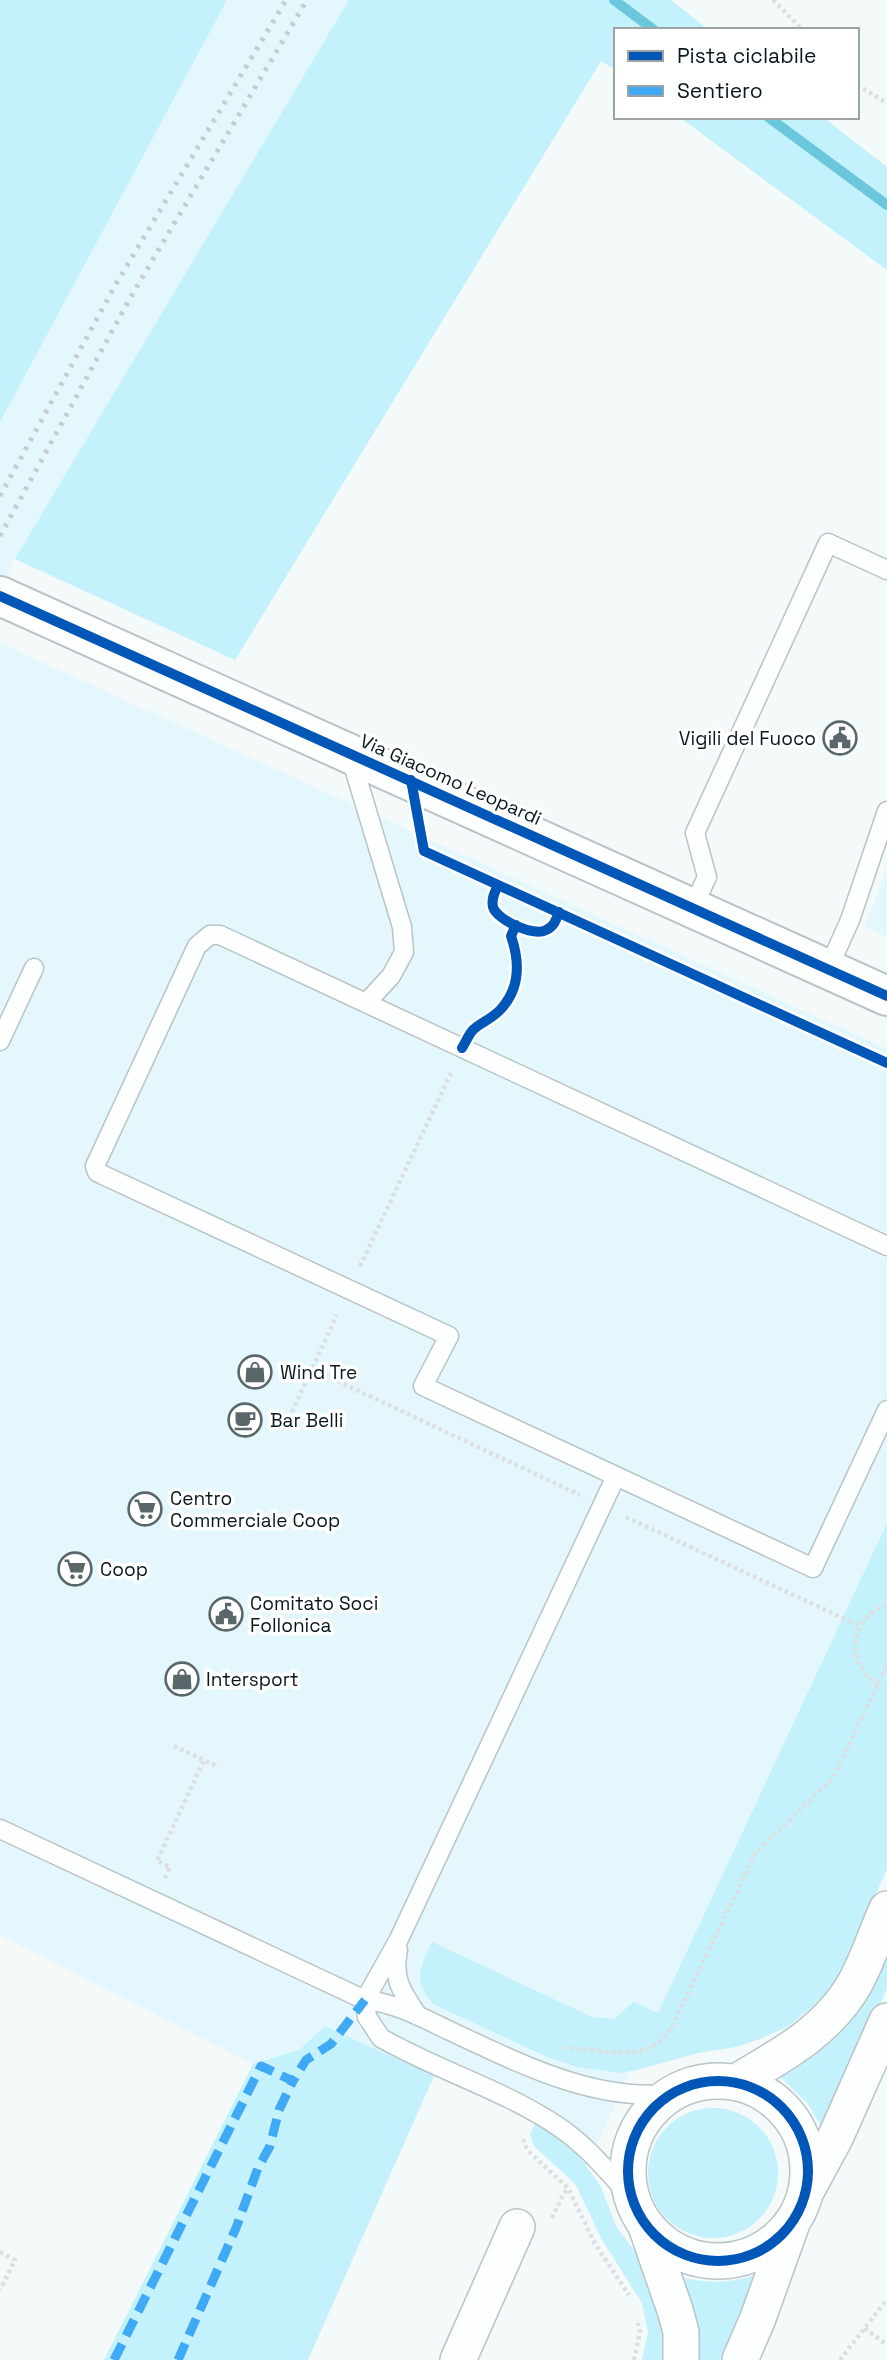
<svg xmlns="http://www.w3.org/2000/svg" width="887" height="2360" font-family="'Space Grotesk',sans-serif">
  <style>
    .built { fill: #e3f7fc }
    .green { fill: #c3f1fc }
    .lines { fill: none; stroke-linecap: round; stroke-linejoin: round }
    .stream { stroke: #6bc7dc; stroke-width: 10 }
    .lane-casing { stroke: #b9c4c6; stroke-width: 21 }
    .street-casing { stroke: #b9c4c6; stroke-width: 38 }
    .secondary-casing { stroke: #b9c4c6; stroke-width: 42 }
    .path { stroke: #dddfe0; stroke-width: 4.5; stroke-dasharray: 3.5 3.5; stroke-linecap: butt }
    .lane { stroke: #fdfefe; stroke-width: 18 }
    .street { stroke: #fdfefe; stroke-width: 35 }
    .secondary { stroke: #fdfefe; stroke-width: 38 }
    .rail { stroke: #c9cbcc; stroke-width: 5; stroke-dasharray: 3.5 7; stroke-linecap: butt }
    .quiet { stroke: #3fa9f5; stroke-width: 9; stroke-dasharray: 18 9; stroke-linecap: butt }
    .cycleway-casing { stroke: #fff; stroke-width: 15 }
    .cycleway { stroke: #0057b8; stroke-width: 10 }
    .labels { text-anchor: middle; stroke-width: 7; stroke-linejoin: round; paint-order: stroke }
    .poi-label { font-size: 19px; fill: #07181d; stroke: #fff; text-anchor: start }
    .street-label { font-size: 19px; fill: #07181d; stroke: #fff }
  </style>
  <rect width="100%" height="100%" fill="#f4f9f9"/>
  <path class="built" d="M 227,0 L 408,0 L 55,577 L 15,559 L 0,590 L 0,422 Z
    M 0,643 L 887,1049 L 887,1523 L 577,2187 L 534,2146 L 530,2135 L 535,2122 L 325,2026 L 299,2050 L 253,2064 L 0,1935 Z
    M 887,867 L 887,937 L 865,927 Z"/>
  <path class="green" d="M 0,0 L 227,0 L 0,422 Z
    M 349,0 L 671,0 L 709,30 L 616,30 L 616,70 L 601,61 L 235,660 L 15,559 Z
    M 679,117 L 823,117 L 887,167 L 887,270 Z
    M 887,1523 L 887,1869 L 842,1970 L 831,1988 L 812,2007 L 787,2027 L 760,2039 L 736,2047 L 698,2053 L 637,2070 L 619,2073 L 577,2067 L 545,2056 L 435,2005 C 412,1984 420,1966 432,1942 L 592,2017 L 614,2019 L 634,2002 L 658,2013 Z
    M 887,1944 L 887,1988 L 824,2131 L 808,2104 L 774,2071 Z
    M 325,2026 L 434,2076 L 308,2360 L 104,2360 L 253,2064 L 299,2050 Z
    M648 2173a65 65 0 1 1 130 0a65 65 0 1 1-130 0Z
    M 536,2122 L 566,2145 L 582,2160 L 600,2185 L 617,2228 L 641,2259 L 661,2299 L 667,2360 L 642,2360 L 648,2332 L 642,2303 L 602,2240 L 575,2183 L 534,2146 L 530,2135 Z
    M 763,2272 L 725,2360 L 696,2360 L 696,2316 L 684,2278 C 713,2284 736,2283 763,2272 Z"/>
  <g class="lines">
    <path class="stream" d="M 614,0 L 654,30
      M 768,117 L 887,205"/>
    <defs>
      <path id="lane" d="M 350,755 L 402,927 L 404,952 L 391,976 L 366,1003
        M 693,907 L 707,877 L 695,833 L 828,543 L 887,570
        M 828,969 L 850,920 L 887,811
        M 0,1041 L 34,968
        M 887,1246 L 220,935 L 210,935 L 197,946 L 95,1166 L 97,1172 L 103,1175 L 449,1336 L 423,1386 L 813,1568 L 887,1410
        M 616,1476 L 399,1939 L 365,2000 L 367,2017 L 381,2038 C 439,2071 504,2090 559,2127 C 587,2146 609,2173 632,2198
        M 0,1829 L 365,2000 C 396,2003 423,2018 450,2031 C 519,2063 591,2101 670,2094
        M 398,1950 C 392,1979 402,1992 418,2016"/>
      <path id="street" d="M628 2171a90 90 0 1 1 180 0a90 90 0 1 1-180 0Z
        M 736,2082 C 781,2056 829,2030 855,1983 C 868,1960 876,1933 887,1909
        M 808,2188 L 836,2136 L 887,2021
        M 646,2226 L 675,2310 L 681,2332 L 681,2360
        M 458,2360 L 517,2227
        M 740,2360 L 758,2318 L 792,2223"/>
      <path id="secondary" d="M 0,596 L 887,996"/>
    </defs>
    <use href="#lane" class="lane-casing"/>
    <use href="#street" class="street-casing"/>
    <use href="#secondary" class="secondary-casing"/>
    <path class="path" d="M 773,0 L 803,30
      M 857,85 L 887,103
      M 360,1266 L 452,1071
      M 312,1369 L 580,1495
      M 292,1412 L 337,1315
      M 626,1517 L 860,1626
      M 878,1685 C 874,1681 868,1678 865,1673 C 844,1648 859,1614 887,1604
      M 174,1746 L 219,1767
      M 165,1878 L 170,1867 L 157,1861 L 204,1760
      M 563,2048 C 591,2047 634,2062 657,2043 C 663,2038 668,2031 672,2026 L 756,1852 L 833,1778 L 887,1665
      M 523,2139 L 527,2150 L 568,2188 L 595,2244 L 629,2295
      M 552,2218 L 562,2197 L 568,2188
      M 0,2252 L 15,2260 L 0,2290
      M 865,2328 L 887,2345
      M 634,2360 L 640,2332 L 638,2323
      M 840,2360 L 887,2299"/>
    <use href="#lane" class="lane"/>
    <use href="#street" class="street"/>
    <use href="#secondary" class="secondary"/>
    <path class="rail" d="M 0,496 L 116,284 L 286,0
      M 0,536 L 133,293 L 307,0"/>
    <path class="quiet" d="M 114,2360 L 261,2066 L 293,2081 L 306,2060 L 331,2044 L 365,2000
      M 178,2360 L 236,2228 L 258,2168 L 270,2146 L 279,2110 L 293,2081"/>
    <defs>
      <path id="cycleway" d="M 0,596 L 887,996
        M 411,780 L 424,851 L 887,1063
        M 498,885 C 495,892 491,899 493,907 C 497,920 534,937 546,930 C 554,927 556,920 559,912
        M 462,1048 C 466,1042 469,1033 474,1029 C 482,1022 493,1018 501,1009 C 520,988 520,962 511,936 L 516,925
        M628 2171a90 90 0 1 1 180 0a90 90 0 1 1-180 0Z"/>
    </defs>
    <use href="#cycleway" class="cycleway-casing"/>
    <use href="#cycleway" class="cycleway"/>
  </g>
  <defs>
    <symbol id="civic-ring" viewBox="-11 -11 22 22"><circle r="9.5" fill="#fff" stroke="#5a676a" stroke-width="1.5"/><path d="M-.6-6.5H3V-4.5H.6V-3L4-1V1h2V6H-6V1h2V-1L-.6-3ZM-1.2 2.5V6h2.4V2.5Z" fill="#5a676a"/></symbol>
    <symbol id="shop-ring" viewBox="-11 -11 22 22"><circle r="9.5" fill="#fff" stroke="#5a676a" stroke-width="1.5"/><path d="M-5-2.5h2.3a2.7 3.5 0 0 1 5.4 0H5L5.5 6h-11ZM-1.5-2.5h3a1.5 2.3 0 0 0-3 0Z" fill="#5a676a"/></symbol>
    <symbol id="cafe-ring" viewBox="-11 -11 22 22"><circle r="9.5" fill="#fff" stroke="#5a676a" stroke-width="1.5"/><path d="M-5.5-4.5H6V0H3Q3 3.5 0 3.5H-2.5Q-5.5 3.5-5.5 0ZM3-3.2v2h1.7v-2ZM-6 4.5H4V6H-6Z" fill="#5a676a"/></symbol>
    <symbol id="supermarket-ring" viewBox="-11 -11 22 22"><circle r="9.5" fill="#fff" stroke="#5a676a" stroke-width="1.5"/><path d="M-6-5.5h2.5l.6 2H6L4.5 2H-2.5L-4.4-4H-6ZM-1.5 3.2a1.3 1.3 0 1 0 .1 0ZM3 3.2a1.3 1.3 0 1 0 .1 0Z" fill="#5a676a"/></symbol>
  </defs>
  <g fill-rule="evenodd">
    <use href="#civic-ring" x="821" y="719" width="38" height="38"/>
    <use href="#shop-ring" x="236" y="1353" width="38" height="38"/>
    <use href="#cafe-ring" x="226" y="1401" width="38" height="38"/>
    <use href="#supermarket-ring" x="126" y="1490" width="38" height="38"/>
    <use href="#supermarket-ring" x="56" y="1550" width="38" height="38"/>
    <use href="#civic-ring" x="207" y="1595" width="38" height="38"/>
    <use href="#shop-ring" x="163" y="1660" width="38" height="38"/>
  </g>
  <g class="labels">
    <g class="poi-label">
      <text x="816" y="745" text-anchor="end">Vigili del Fuoco</text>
      <text x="280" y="1379">Wind Tre</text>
      <text x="270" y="1427">Bar Belli</text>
      <text x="170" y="1505">Centro<tspan x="170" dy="22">Commerciale Coop</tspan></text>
      <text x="100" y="1576">Coop</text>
      <text x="250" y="1610">Comitato Soci<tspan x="250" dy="22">Follonica</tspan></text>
      <text x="206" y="1686">Intersport</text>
    </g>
    <g class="street-label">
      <text transform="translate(451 779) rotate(24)" y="7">Via Giacomo Leopardi</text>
    </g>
  </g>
  <rect x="614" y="28" width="245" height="91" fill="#ffffff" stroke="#9ca3a5" stroke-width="2"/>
  <rect x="628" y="51" width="35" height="10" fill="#0057b8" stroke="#9ca3a5" stroke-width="2"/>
  <text x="677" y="63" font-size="21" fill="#07181d">Pista ciclabile</text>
  <rect x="628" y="86" width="35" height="10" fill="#3fa9f5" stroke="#9ca3a5" stroke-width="2"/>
  <text x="677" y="98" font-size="21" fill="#07181d">Sentiero</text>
</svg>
